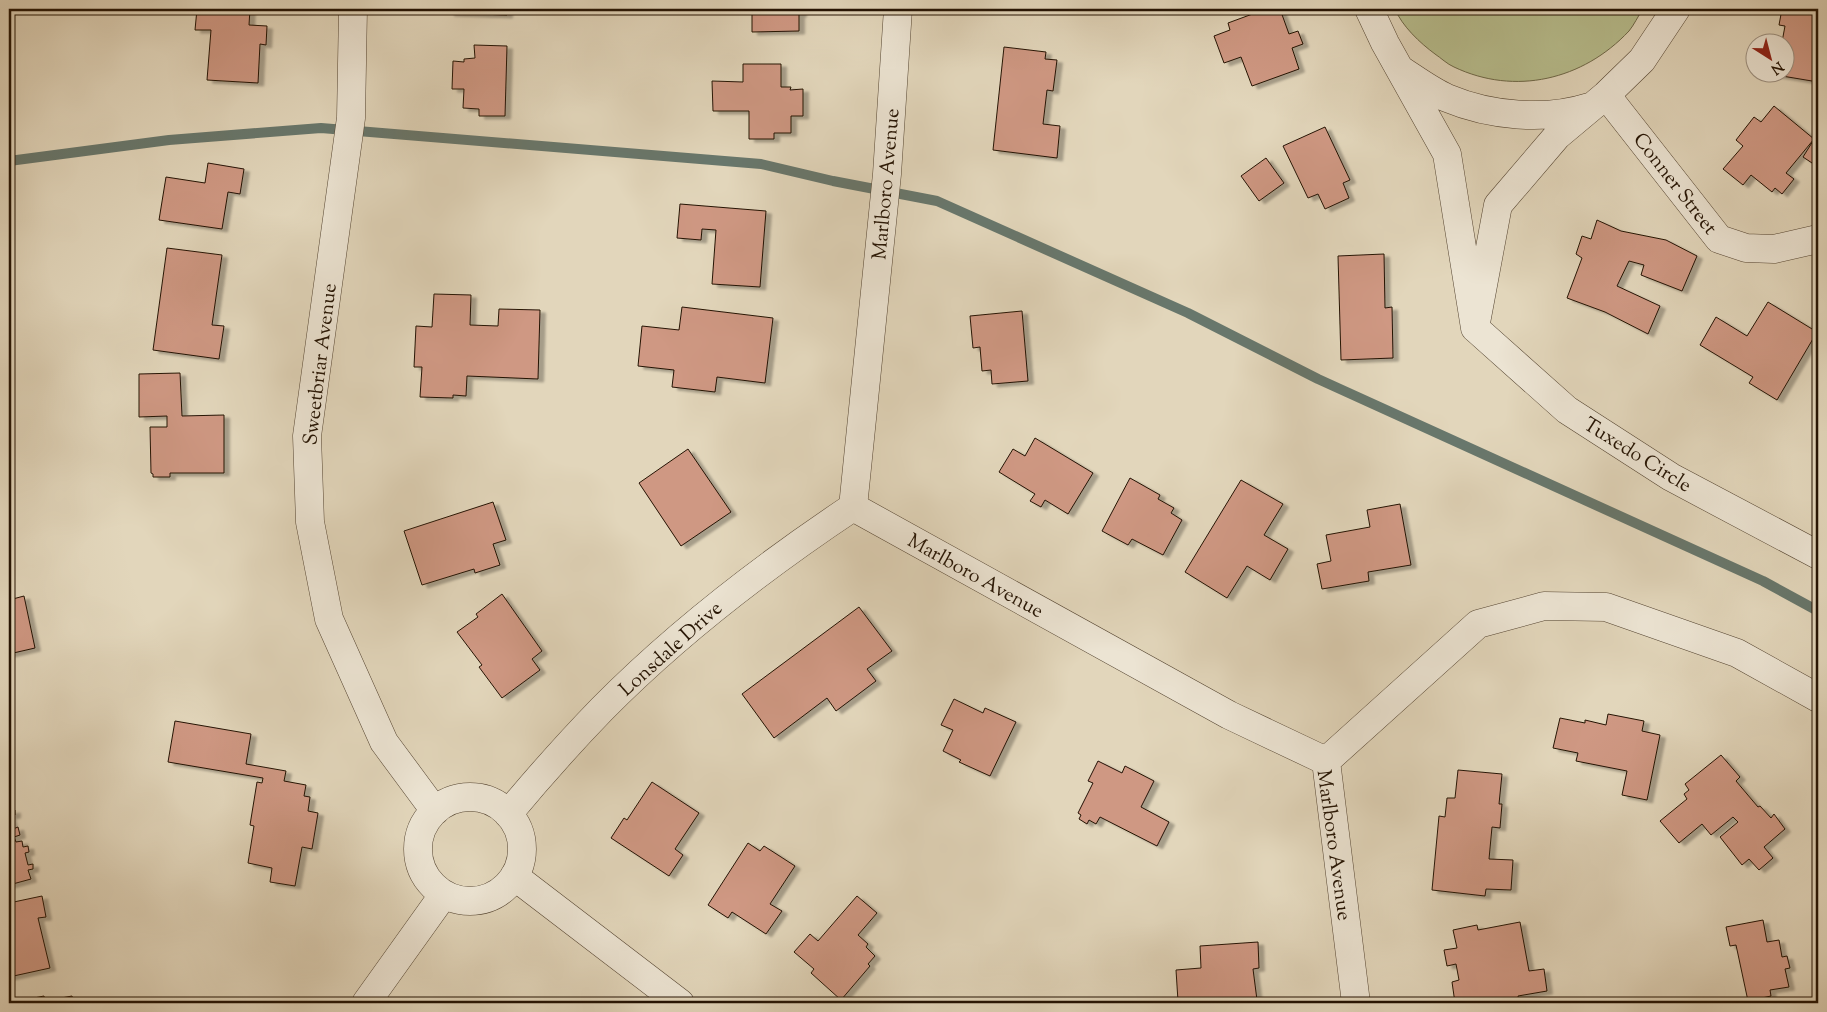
<svg xmlns="http://www.w3.org/2000/svg" width="1827" height="1012" font-family="'Sorts Mill Goudy',serif">
  <style>
    .green { fill: #b7bd8d; stroke: #6e6848 }
    .lines { fill: none; stroke-linecap: round; stroke-linejoin: round }
    .stream { stroke: #68776c; stroke-width: 10 }
    .building { fill: #cf9883; stroke: #241303; filter: url(#shadow) }
    .minor-casing { stroke: #544431; stroke-width: 29 }
    .minor { stroke: #ece4d3; stroke-width: 28 }
    .labels { text-anchor: middle; stroke-width: 4.5; stroke-linejoin: round; paint-order: stroke }
    .street-label { font-size: 20px; fill: #241303; stroke: #ece4d3 }
  </style>
  <defs>
    <filter id="shadow"><feDropShadow dx="5.5" dy="3" stdDeviation="1" flood-color="#0004"/></filter>
  </defs>
  <rect width="100%" height="100%" fill="#e2d6bb"/>
  <filter id="stains"><feTurbulence type="fractalNoise" baseFrequency=".004" numOctaves="4"/><feColorMatrix values="0 0 0 0 .2 0 0 0 0 .09 0 0 0 0 .02 0 0 0 .5 -.17"/></filter>
  <radialGradient id="worn" r=".72"><stop offset=".6" stop-color="#630" stop-opacity="0"/><stop offset="1" stop-color="#630" stop-opacity=".3"/></radialGradient>
  <path class="green" d="M 1395,9 L 1643,9 C 1638,16 1634,25 1629,31 C 1583,80 1515,96 1454,67 C 1447,64 1441,58 1435,54 C 1420,43 1402,26 1395,9 Z"/>
  <g class="lines">
    <path class="stream" d="M 9,161 L 169,140 L 321,128 L 761,164 L 833,181 L 937,201 L 1188,313 L 1318,379 L 1763,581 L 1818,611"/>
  </g>
  <path class="building" d="M 197,9 L 250,9 L 249,25 L 267,26 L 266,45 L 260,44 L 258,83 L 207,80 L 211,30 L 195,30 Z
    M 449,9 L 507,9 L 507,15 L 449,13 Z
    M 752,9 L 801,9 L 801,14 L 799,14 L 799,31 L 752,32 Z
    M 1266,9 L 1280,9 L 1289,34 L 1298,31 L 1303,44 L 1292,48 L 1299,69 L 1252,86 L 1241,57 L 1224,63 L 1214,36 L 1230,30 L 1228,23 Z
    M 1782,9 L 1818,9 L 1818,82 L 1776,75 L 1777,72 L 1784,72 L 1784,42 L 1782,42 L 1785,26 L 1779,25 Z
    M 474,45 L 507,46 L 505,116 L 479,116 L 479,109 L 463,108 L 464,89 L 452,89 L 453,61 L 464,62 L 464,59 L 475,58 Z
    M 1004,47 L 1046,52 L 1045,59 L 1057,60 L 1053,91 L 1047,90 L 1043,124 L 1060,126 L 1057,158 L 993,150 Z
    M 743,64 L 781,64 L 781,87 L 791,87 L 790,90 L 803,89 L 803,116 L 791,116 L 791,133 L 774,133 L 774,139 L 749,139 L 749,111 L 713,111 L 712,81 L 743,82 Z
    M 1774,106 L 1814,139 L 1786,173 L 1794,179 L 1782,194 L 1775,188 L 1772,192 L 1751,175 L 1743,185 L 1723,169 L 1743,146 L 1736,140 L 1754,117 L 1761,122 Z
    M 1325,127 L 1350,180 L 1343,183 L 1349,198 L 1325,209 L 1318,194 L 1308,198 L 1283,146 Z
    M 1818,133 L 1818,167 L 1803,157 Z
    M 1266,158 L 1284,183 L 1259,201 L 1241,176 Z
    M 208,163 L 244,169 L 240,194 L 228,192 L 222,229 L 159,220 L 166,177 L 205,183 Z
    M 680,204 L 766,211 L 760,287 L 712,284 L 716,230 L 702,229 L 701,240 L 677,238 Z
    M 1597,220 L 1621,231 L 1666,240 L 1697,256 L 1682,291 L 1641,275 L 1644,265 L 1629,261 L 1617,286 L 1660,306 L 1648,334 L 1605,312 L 1567,298 L 1582,258 L 1576,254 L 1582,236 L 1591,239 Z
    M 167,248 L 222,255 L 212,325 L 224,326 L 219,359 L 153,350 Z
    M 1384,254 L 1385,308 L 1392,307 L 1393,358 L 1341,360 L 1338,256 Z
    M 434,294 L 471,295 L 470,325 L 498,326 L 499,309 L 540,310 L 538,379 L 467,376 L 466,396 L 453,395 L 453,398 L 420,397 L 422,367 L 414,367 L 416,326 L 432,327 Z
    M 1768,302 L 1817,332 L 1777,400 L 1749,383 L 1753,377 L 1700,345 L 1716,317 L 1747,336 Z
    M 682,307 L 773,318 L 765,383 L 717,377 L 715,392 L 672,387 L 674,370 L 638,366 L 642,326 L 679,330 Z
    M 1022,311 L 1028,381 L 992,384 L 991,370 L 982,371 L 980,347 L 973,348 L 970,316 Z
    M 180,373 L 182,416 L 224,415 L 224,473 L 170,473 L 170,477 L 153,477 L 153,474 L 151,473 L 150,427 L 167,427 L 167,416 L 139,417 L 139,374 Z
    M 1035,438 L 1093,473 L 1068,514 L 1045,500 L 1041,507 L 1030,501 L 1035,494 L 999,472 L 1013,449 L 1025,456 Z
    M 688,449 L 731,512 L 681,546 L 639,483 Z
    M 1130,478 L 1160,495 L 1158,499 L 1174,508 L 1171,513 L 1182,520 L 1163,555 L 1132,539 L 1128,545 L 1102,531 Z
    M 1241,480 L 1283,504 L 1264,535 L 1288,549 L 1270,580 L 1247,566 L 1227,598 L 1185,572 Z
    M 493,502 L 506,540 L 493,544 L 500,565 L 475,573 L 474,569 L 422,585 L 404,531 Z
    M 1400,504 L 1411,565 L 1368,572 L 1369,581 L 1322,589 L 1317,564 L 1331,561 L 1326,535 L 1370,527 L 1367,510 Z
    M 502,594 L 542,651 L 532,659 L 540,670 L 502,698 L 479,667 L 482,665 L 457,632 L 478,617 L 476,614 Z
    M 24,596 L 35,648 L 9,654 L 9,600 Z
    M 859,607 L 892,651 L 867,669 L 876,681 L 836,711 L 827,698 L 774,738 L 742,694 Z
    M 954,699 L 983,713 L 985,708 L 1016,722 L 990,776 L 959,762 L 961,760 L 943,751 L 953,730 L 941,725 Z
    M 1608,714 L 1644,721 L 1642,731 L 1660,735 L 1647,800 L 1622,795 L 1627,771 L 1576,761 L 1578,753 L 1553,748 L 1560,718 L 1585,723 L 1585,720 L 1606,725 Z
    M 175,721 L 251,734 L 246,764 L 286,771 L 284,781 L 306,785 L 304,796 L 310,797 L 308,811 L 318,813 L 312,849 L 302,847 L 295,886 L 270,882 L 272,868 L 248,863 L 254,826 L 250,825 L 257,782 L 262,783 L 263,778 L 168,762 Z
    M 1721,755 L 1740,777 L 1736,781 L 1758,807 L 1760,806 L 1771,818 L 1774,814 L 1785,829 L 1764,847 L 1773,858 L 1759,870 L 1749,859 L 1742,865 L 1720,837 L 1738,822 L 1733,817 L 1711,835 L 1702,824 L 1679,843 L 1660,821 L 1687,799 L 1684,794 L 1689,790 L 1685,784 Z
    M 1098,761 L 1122,773 L 1125,766 L 1154,781 L 1141,807 L 1169,822 L 1157,846 L 1100,817 L 1096,824 L 1089,820 L 1087,824 L 1079,819 L 1081,815 L 1078,813 L 1093,783 L 1088,781 Z
    M 1458,770 L 1502,774 L 1499,804 L 1502,804 L 1500,828 L 1492,827 L 1489,859 L 1513,860 L 1511,890 L 1486,889 L 1485,896 L 1432,890 L 1439,816 L 1445,817 L 1447,798 L 1455,798 Z
    M 652,782 L 699,813 L 675,849 L 683,855 L 669,876 L 611,838 L 624,818 L 627,820 Z
    M 15,810 L 15,815 L 10,816 L 13,829 L 18,827 L 20,835 L 14,837 L 16,842 L 22,841 L 23,847 L 28,846 L 29,852 L 25,853 L 28,865 L 33,864 L 33,869 L 28,870 L 31,879 L 9,885 L 9,811 Z
    M 748,843 L 760,851 L 764,846 L 795,866 L 770,904 L 782,911 L 766,934 L 732,912 L 728,918 L 708,905 Z
    M 42,896 L 46,917 L 38,918 L 50,968 L 9,977 L 9,903 Z
    M 857,896 L 877,913 L 858,935 L 868,944 L 866,947 L 875,956 L 868,964 L 870,966 L 841,1000 L 811,973 L 814,969 L 794,952 L 810,934 L 818,941 Z
    M 1763,920 L 1767,942 L 1779,940 L 1782,957 L 1787,956 L 1790,968 L 1785,969 L 1789,987 L 1770,990 L 1771,996 L 1748,1001 L 1736,945 L 1730,946 L 1726,927 Z
    M 1520,922 L 1529,971 L 1544,969 L 1547,991 L 1518,996 L 1519,1003 L 1455,1003 L 1452,982 L 1459,980 L 1456,964 L 1447,966 L 1444,950 L 1457,948 L 1453,930 L 1477,925 L 1478,930 Z
    M 1258,942 L 1259,968 L 1253,969 L 1257,1000 L 1255,1000 L 1255,1003 L 1212,1003 L 1212,999 L 1178,1001 L 1176,970 L 1201,968 L 1200,946 Z
    M 44,996 L 45,1001 L 72,996 L 74,1003 L 9,1003 Z"/>
  <g class="lines">
    <defs>
      <path id="minor" d="M 353,9 L 351,118 L 307,436 L 310,522 L 329,619 L 384,742 L 435,811
        M 1369,9 L 1385,43 L 1447,154 L 1475,328 L 1498,205 L 1557,136 L 1606,95 L 1642,60 L 1676,9
        M 1401,70 C 1415,79 1431,91 1447,98 C 1490,116 1545,121 1589,107
        M 1606,95 L 1719,239 L 1746,248 L 1774,249 L 1818,239
        M 1475,328 L 1567,410 L 1671,477 L 1818,555
        M 853,507 L 1229,715 L 1326,761 L 1356,1003
        M 853,507 L 887,174 L 898,9
        M 1326,761 L 1478,624 L 1544,606 L 1606,607 L 1737,653 L 1818,698
        M418 849a52 52 0 1 1 104 0a52 52 0 1 1-104 0Z
        M 508,814 C 538,778 569,743 602,709 C 678,632 763,567 853,507
        M 514,876 L 680,1003
        M 366,1003 L 444,894"/>
    </defs>
    <use href="#minor" class="minor-casing"/>
    <use href="#minor" class="minor"/>
  </g>
  <g class="labels">
    <g class="street-label">
      <text transform="translate(1676 183) rotate(52)" y="7">Conner Street</text>
      <text transform="translate(885 184) rotate(-85)" y="7">Marlboro Avenue</text>
      <text transform="translate(319 364) rotate(-83)" y="7">Sweetbriar Avenue</text>
      <text transform="translate(1638 454) rotate(32)" y="7">Tuxedo Circle</text>
      <text transform="translate(976 575) rotate(29)" y="7">Marlboro Avenue</text>
      <text transform="translate(670 648) rotate(-42)" y="7">Lonsdale Drive</text>
      <text transform="translate(1335 845) rotate(82)" y="7">Marlboro Avenue</text>
    </g>
  </g>
  <rect width="1827" height="1012" fill="none" stroke="#e2d6bb" stroke-width="30"/>
  <rect x="10" y="10" width="1807" height="992" fill="none" stroke="#241303" stroke-width="2.5"/>
  <rect x="15" y="15" width="1797" height="982" fill="none" stroke="#241303"/>
  <g transform="translate(1770 58) rotate(144)"><circle r="24" fill="#ece4d3" stroke="#9c9080"/>
  <path d="M0-4L9 19L0 12L-9 19Z" fill="#8f2418"/>
  <text y="-8" font-size="14" font-weight="bold" text-anchor="middle" fill="#241303">N</text>
  </g>
  <rect width="100%" height="100%" filter="url(#stains)"/>
  <rect width="100%" height="100%" fill="url(#worn)"/>
</svg>
